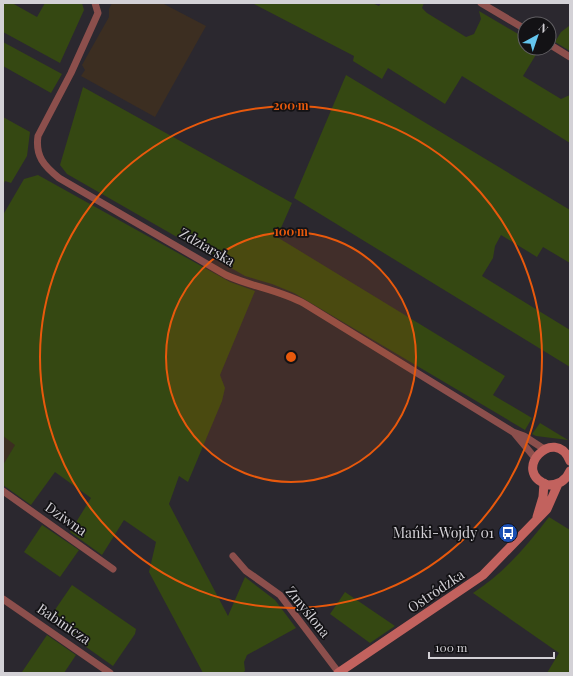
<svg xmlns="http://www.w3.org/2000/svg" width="573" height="676" font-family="'Playfair Display',serif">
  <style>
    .industrial { fill: #3c2e21 }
    .green { fill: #354812 }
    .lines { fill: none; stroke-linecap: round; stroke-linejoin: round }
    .street { stroke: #8c4f4c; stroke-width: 7 }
    .secondary { stroke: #c2625e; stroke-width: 9 }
    .ring { fill: none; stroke: #e8590c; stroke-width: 2 }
    .labels { text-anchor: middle; stroke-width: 3.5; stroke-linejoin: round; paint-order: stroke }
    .street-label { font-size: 14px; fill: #d3d1d6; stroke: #131215 }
    .poi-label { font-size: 14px; fill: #d3d1d6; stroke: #131215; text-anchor: end }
    .centre { fill: #e8590c; stroke: #131215; stroke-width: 2 }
    .ring-label { font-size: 12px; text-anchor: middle; font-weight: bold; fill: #e8590c; stroke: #131215; stroke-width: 3.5; stroke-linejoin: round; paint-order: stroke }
  </style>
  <rect width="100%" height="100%" fill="#2b282f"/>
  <path class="industrial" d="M 112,3 L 162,3 L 206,26 L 155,117 L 81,76 L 85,70 L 82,65 L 109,17 L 109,9 Z
    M 3,436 L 16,444 L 3,465 Z"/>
  <path class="green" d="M 3,3 L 12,3 L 37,17 L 45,3 L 82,3 L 84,10 L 60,63 L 3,32 Z
    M 252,3 L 372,3 L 379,6 L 381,3 L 424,3 L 422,8 L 427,13 L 466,37 L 474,34 L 481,19 L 479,11 L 525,38 L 525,48 L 540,48 L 523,76 L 561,99 L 570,95 L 570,143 L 462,76 L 445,104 L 388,68 L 382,79 L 353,61 L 354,56 Z
    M 569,26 L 570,27 L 570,51 L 555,42 L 561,32 Z
    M 3,42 L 62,74 L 51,93 L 3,66 Z
    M 346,75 L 570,210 L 570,263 L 543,247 L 537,257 L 501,235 L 495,246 L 493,258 L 482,276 L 570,330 L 570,367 L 294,198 Z
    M 83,87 L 292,203 L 277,237 L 505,376 L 493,395 L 532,418 L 525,430 L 294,293 L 272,284 L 245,276 L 67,174 L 60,165 Z
    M 3,117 L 30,132 L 27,156 L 11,183 L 5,181 L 3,185 Z
    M 38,175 L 230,282 L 255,291 L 220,375 L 225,388 L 222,401 L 188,482 L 179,476 L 169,504 L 228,616 L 245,577 L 275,600 L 296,628 L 247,655 L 244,662 L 245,671 L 242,673 L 203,673 L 149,572 L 156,542 L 124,520 L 102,555 L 70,532 L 91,498 L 55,472 L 31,505 L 3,485 L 3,465 L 15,445 L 3,436 L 3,215 L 24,179 Z
    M 540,423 L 568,440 L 536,436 L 532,434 Z
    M 549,517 L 570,530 L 570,673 L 547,673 L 559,653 L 473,593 C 504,573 526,547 549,517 Z
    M 42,525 L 79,550 L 60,577 L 24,552 Z
    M 72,585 L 136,629 L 135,634 L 113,666 L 48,620 Z
    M 345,592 L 395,626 L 370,643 L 330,614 Z
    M 47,635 L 76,655 L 64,673 L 24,673 L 22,672 Z"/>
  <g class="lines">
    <path class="street" d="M 95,3 L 98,13 L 94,22 L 71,73 L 38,136 C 35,156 44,166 59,178 L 226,275 C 252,287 280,290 305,304 L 513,432 L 524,436 L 544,449
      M 481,3 L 525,29
      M 549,44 L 570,57
      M 515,434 L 535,458
      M 3,491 L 113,569
      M 233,556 L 246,571 L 280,595 L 339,673
      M 3,599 L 110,673"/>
    <path class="secondary" d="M 570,461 C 555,424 509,472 548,485 C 559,485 566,481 570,471
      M 537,517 L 543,497 L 544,483
      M 338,673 L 483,575 L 547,509 L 558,484"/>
  </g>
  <circle cx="291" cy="357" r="125" fill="#e8590c" fill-opacity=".12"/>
  <g class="ring">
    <circle cx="291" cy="357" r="125"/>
    <circle cx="291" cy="357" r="251"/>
  </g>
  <defs>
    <symbol id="bus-disc" viewBox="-11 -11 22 22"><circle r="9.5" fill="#1a4fb4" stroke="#131215"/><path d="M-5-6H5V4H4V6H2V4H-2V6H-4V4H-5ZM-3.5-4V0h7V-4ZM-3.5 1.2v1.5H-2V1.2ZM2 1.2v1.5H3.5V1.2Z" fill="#fff"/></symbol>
  </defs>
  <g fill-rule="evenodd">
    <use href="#bus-disc" x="497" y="522" width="22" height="22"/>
  </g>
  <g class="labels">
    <g class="street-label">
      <text transform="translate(207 247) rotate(30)" y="5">Zdziarska</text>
      <text transform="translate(66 519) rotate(35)" y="5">Dziwna</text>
      <text transform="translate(436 591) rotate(-34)" y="5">Ostródzka</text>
      <text transform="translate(308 612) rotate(51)" y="5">Zmyślona</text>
      <text transform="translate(64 624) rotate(34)" y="5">Babinicza</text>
    </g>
    <g class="poi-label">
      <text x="494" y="538">Mańki-Wojdy 01</text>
    </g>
  </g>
  <circle cx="291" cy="357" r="6" class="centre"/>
  <g class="ring-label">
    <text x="291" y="110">200 m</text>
    <text x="291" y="236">100 m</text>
  </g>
  <rect width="573" height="676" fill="none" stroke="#d3d1d6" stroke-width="8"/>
  <g transform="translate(537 36) rotate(40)"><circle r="19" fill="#131215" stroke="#605e62"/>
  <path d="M0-3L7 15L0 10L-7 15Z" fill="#64c5ee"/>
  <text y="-6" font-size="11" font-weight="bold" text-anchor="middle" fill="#d3d1d6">N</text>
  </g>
  <path d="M429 652v6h125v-6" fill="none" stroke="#d3d1d6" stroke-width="2"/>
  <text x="435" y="652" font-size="12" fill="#d3d1d6" stroke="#131215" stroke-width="3" paint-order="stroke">100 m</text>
</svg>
